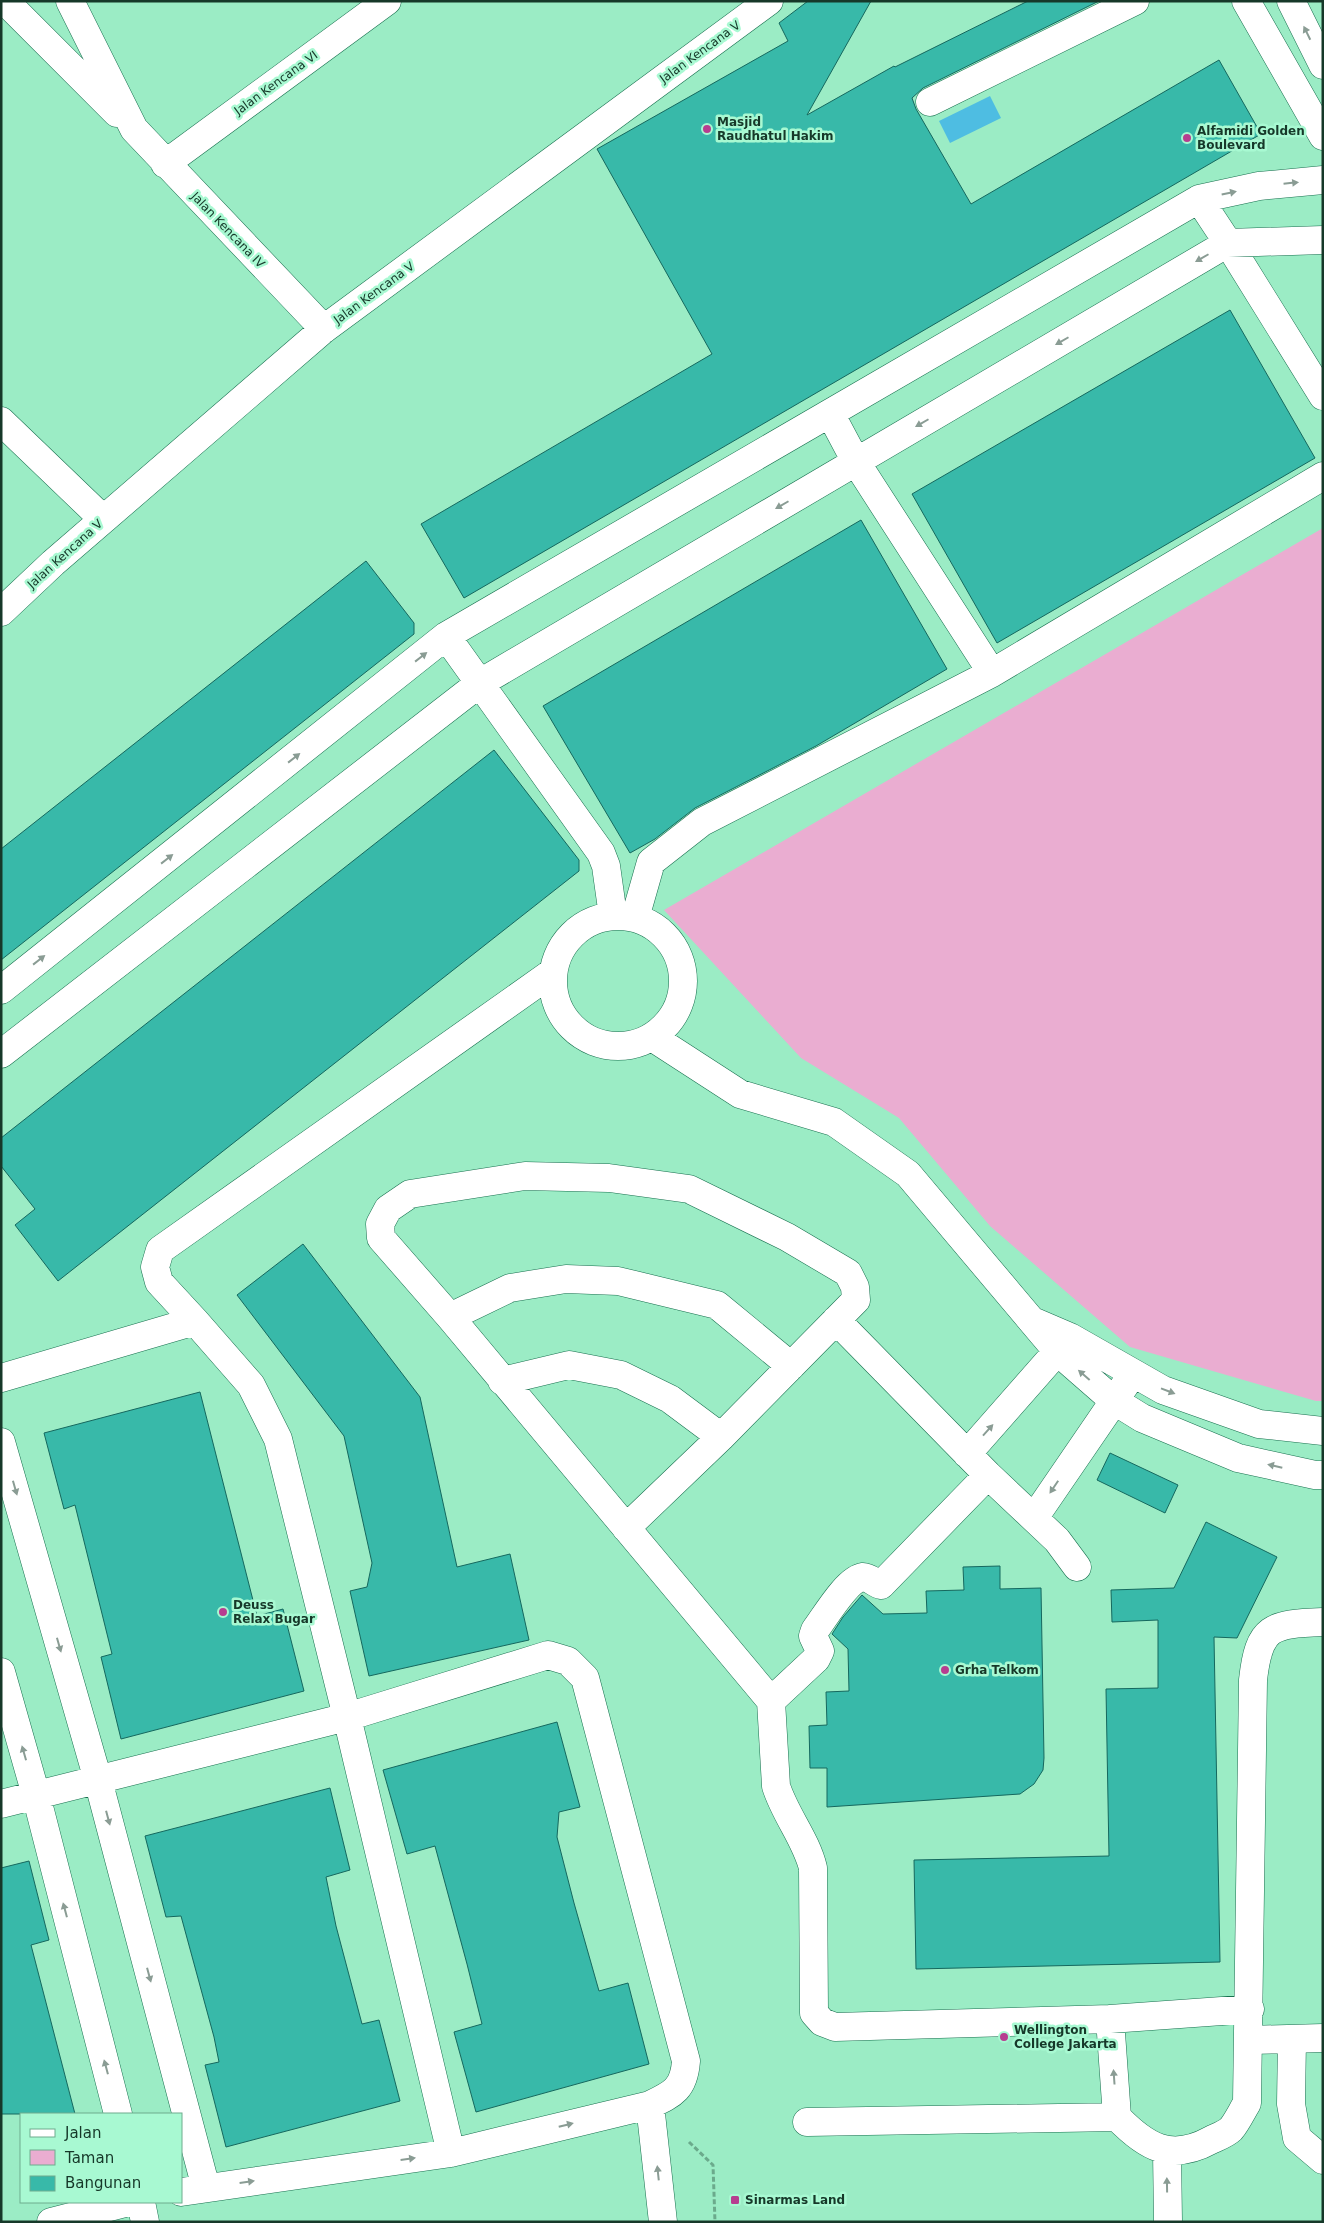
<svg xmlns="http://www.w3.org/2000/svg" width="1324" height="2223" font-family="'DejaVu Sans',sans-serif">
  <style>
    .green { fill: #eaadd1 }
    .water { fill: #4ebde2 }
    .building { fill: #38b9a9; stroke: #15685e }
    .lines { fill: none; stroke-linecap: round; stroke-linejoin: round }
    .minor-casing { stroke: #18704f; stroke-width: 29 }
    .path { stroke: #6baa8c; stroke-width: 3; stroke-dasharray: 5 2.5; stroke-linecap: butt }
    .minor { stroke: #fff; stroke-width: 28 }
    .oneway { fill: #8a9c94 }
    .poi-dot { fill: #b73d90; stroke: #a8f9d2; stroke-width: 2 }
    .labels { text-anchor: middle; stroke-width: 5; stroke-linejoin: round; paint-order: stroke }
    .street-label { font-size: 12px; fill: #163829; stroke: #a8f9d2 }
    .poi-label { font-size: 12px; font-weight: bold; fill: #163829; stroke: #a8f9d2; text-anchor: start }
  </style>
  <rect width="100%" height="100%" fill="#9becc5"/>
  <path class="green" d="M 1323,528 L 1323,1401 L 1316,1401 L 1130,1347 L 990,1226 L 899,1118 L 801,1058 L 664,910 Z"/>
  <path class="water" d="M 990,96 L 1001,118 L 950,143 L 939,121 Z"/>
  <path class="building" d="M 808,1 L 871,1 L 807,115 L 894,66 L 895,67 L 1028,1 L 1099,1 L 923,88 L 912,98 L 916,109 L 971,204 L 1219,60 L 1261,134 L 464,598 L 421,524 L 712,354 L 597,149 L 788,41 L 779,23 Z
    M 1230,310 L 1315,458 L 997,643 L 912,494 Z
    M 861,520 L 947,669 L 816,746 L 695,808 L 655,839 L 630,853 L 543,706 Z
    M 366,561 L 414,623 L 414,634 L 1,960 L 1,849 Z
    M 494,750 L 579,860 L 579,871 L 58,1281 L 15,1225 L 35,1209 L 1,1166 L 1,1138 Z
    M 303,1244 L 420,1397 L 457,1567 L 510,1554 L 529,1640 L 369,1676 L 350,1591 L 367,1587 L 372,1563 L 344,1436 L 237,1295 Z
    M 200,1392 L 257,1616 L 283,1609 L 304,1691 L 121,1739 L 101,1657 L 112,1654 L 75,1505 L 64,1509 L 44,1433 Z
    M 1110,1453 L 1178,1485 L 1165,1513 L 1097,1480 Z
    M 1206,1522 L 1277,1557 L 1237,1638 L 1214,1637 L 1220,1962 L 916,1969 L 914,1860 L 1109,1856 L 1106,1689 L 1158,1688 L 1158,1620 L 1112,1622 L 1111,1590 L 1174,1588 Z
    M 1000,1566 L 1000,1589 L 1041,1588 L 1044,1758 L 1043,1770 L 1034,1784 L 1020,1794 L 827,1807 L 827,1768 L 810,1768 L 809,1726 L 827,1725 L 826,1692 L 849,1691 L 848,1649 L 832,1634 L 843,1617 L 862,1595 L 883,1614 L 927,1613 L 926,1591 L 964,1590 L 963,1567 Z
    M 557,1722 L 580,1807 L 559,1812 L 557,1837 L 574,1903 L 599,1991 L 628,1983 L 649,2064 L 476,2112 L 454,2032 L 482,2024 L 467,1964 L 435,1846 L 407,1854 L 383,1770 Z
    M 330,1788 L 350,1870 L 326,1877 L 336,1926 L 362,2024 L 379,2020 L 400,2101 L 226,2147 L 205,2065 L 219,2062 L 214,2037 L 181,1916 L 166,1917 L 145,1836 Z
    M 29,1861 L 49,1940 L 31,1945 L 75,2114 L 1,2114 L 1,1868 Z"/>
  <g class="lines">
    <defs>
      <path id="minor" d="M 5,1 L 117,113
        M 70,1 L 134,129 L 324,329
        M 1246,1 L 1323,136
        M 1291,1 L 1323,65
        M 930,102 L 1135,1
        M 165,164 L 387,1
        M 1199,199 L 1228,243 L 1323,396
        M 830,413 L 856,462 L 992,673
        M 1,421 L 103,519
        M 1,612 L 53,563 L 324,329 L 769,1
        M 446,636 L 601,853 L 606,866 L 613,916
        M553 981a65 65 0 1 1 130 0a65 65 0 1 1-130 0Z
        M 635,918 L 651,862 L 702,822 L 992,673 L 1323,476
        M 1,990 L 446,636 L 1199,199 L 1259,186 L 1323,180
        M 652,1037 L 740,1094 L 834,1122 L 908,1174 L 1058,1352 L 1113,1400 L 1142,1418 L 1238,1458 L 1315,1475 L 1323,1475
        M 1,1054 L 480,683 L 1228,243 L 1323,240
        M 450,1317 L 510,1288 L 566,1279 L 618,1281 L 717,1305 L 791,1366
        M 836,1320 L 988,1475 L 1057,1540 L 1077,1567
        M 195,1321 L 159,1282 L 155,1267 L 160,1250 L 553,972
        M 1035,1322 L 1070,1337 L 1163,1390 L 1259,1424 L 1323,1431
        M 1,1378 L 195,1321 L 251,1385 L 278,1439 L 347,1717 L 451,2153
        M 502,1381 L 569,1365 L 621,1375 L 670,1399 L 721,1437
        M 1,1442 L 98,1780 L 206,2188
        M 967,1454 L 1069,1338
        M 1034,1518 L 1125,1385
        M 626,1528 L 721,1437 L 856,1300 L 855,1287 L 848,1273 L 787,1237 L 689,1189 L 609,1178 L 525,1176 L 410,1194 L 388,1209 L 380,1224 L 381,1238 L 450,1317 L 771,1701 L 776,1786 C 785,1815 806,1839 813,1868 L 814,2013 L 822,2022 L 835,2027 L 1110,2019 L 1250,2009
        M 1,1672 L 36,1795 L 118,2114
        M 771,1701 L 816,1659 L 820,1651 L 813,1636 L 815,1630 C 825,1617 847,1579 863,1577 C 870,1577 875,1584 881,1585 L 988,1475
        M 1,1804 L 347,1717 L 548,1655 L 568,1661 L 585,1678 L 686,2061 C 684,2089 673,2094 650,2105 L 451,2153 L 181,2192
        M 1110,2019 L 1117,2117 C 1146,2147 1171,2162 1211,2140 C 1217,2137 1226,2134 1231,2129 C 1237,2122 1242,2111 1247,2103 L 1253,1680 C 1259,1626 1271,1624 1323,1622
        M 1292,2039 L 1291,2104 L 1297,2138 L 1323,2160
        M 1249,2040 L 1323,2038
        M 650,2105 L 663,2222
        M 807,2122 L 1117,2117
        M 1167,2151 L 1168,2222
        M 141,2202 L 145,2222
        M 51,2222 L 129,2202"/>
    </defs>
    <use href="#minor" class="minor-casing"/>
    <path class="path" d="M 689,2142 L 713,2165 L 715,2222"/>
    <use href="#minor" class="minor"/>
  </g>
  <defs><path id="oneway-solid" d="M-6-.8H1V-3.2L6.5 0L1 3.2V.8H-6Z" transform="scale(1.25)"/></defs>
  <g class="oneway">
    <use href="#oneway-solid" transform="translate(1307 33) rotate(-116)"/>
    <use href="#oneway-solid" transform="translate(1291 183) rotate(-6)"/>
    <use href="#oneway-solid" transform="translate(1229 193) rotate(-12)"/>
    <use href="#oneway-solid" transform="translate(1202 258) rotate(150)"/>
    <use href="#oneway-solid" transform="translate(1062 341) rotate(150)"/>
    <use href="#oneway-solid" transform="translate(922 423) rotate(150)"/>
    <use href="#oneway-solid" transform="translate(782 505) rotate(150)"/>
    <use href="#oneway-solid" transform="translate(421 657) rotate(-38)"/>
    <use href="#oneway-solid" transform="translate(294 758) rotate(-38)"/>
    <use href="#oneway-solid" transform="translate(167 859) rotate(-38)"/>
    <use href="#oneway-solid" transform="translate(39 960) rotate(-38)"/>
    <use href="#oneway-solid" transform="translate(1084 1375) rotate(-139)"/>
    <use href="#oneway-solid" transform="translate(1168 1391) rotate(21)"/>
    <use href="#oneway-solid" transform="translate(988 1430) rotate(-48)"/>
    <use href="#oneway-solid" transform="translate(1275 1466) rotate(-167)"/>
    <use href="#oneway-solid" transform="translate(1054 1487) rotate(124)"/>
    <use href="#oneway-solid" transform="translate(15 1488) rotate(74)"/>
    <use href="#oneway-solid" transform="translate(59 1645) rotate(74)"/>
    <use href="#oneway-solid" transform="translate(24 1753) rotate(-106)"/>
    <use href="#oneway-solid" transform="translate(108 1818) rotate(75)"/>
    <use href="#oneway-solid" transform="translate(65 1910) rotate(-105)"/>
    <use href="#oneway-solid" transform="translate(149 1975) rotate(75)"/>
    <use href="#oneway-solid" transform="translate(106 2067) rotate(-105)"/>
    <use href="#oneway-solid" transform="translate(1114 2077) rotate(-94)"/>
    <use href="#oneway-solid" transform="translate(566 2125) rotate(-14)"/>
    <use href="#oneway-solid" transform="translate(408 2159) rotate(-8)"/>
    <use href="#oneway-solid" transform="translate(658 2173) rotate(-96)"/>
    <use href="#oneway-solid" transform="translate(247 2182) rotate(-8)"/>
    <use href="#oneway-solid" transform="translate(1167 2185) rotate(-91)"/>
  </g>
  <g class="poi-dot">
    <circle cx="707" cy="129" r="5"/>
    <circle cx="1187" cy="138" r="5"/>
    <circle cx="223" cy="1612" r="5"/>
    <circle cx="945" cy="1670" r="5"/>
    <circle cx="1004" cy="2037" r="5"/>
    <rect x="730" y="2195" width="10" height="10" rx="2.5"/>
  </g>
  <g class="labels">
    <g class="street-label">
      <text transform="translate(700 52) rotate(-36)" y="4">Jalan Kencana V</text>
      <text transform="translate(276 83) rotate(-36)" y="4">Jalan Kencana VI</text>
      <text transform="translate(228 230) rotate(46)" y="4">Jalan Kencana IV</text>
      <text transform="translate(374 293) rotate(-36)" y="4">Jalan Kencana V</text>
      <text transform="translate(65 554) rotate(-42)" y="4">Jalan Kencana V</text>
    </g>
    <g class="poi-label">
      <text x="717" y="126">Masjid<tspan x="717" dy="14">Raudhatul Hakim</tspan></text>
      <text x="1197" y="135">Alfamidi Golden<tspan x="1197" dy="14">Boulevard</tspan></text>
      <text x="233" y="1609">Deuss<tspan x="233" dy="14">Relax Bugar</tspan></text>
      <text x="955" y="1674">Grha Telkom</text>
      <text x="1014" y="2034">Wellington<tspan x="1014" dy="14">College Jakarta</tspan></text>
      <text x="745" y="2204">Sinarmas Land</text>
    </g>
  </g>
  <rect width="1324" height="2223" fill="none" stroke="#163829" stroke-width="5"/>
  <rect x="20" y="2113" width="162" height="90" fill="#a8f9d2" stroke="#6eac8e"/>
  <rect x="30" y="2129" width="25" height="8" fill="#ffffff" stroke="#6eac8e"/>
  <text x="65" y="2138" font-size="15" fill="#163829">Jalan</text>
  <rect x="30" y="2150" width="25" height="15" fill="#eaadd1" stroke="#6eac8e"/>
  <text x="65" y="2163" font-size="15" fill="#163829">Taman</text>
  <rect x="30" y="2176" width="25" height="15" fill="#38b9a9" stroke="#6eac8e"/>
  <text x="65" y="2188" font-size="15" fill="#163829">Bangunan</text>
</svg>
